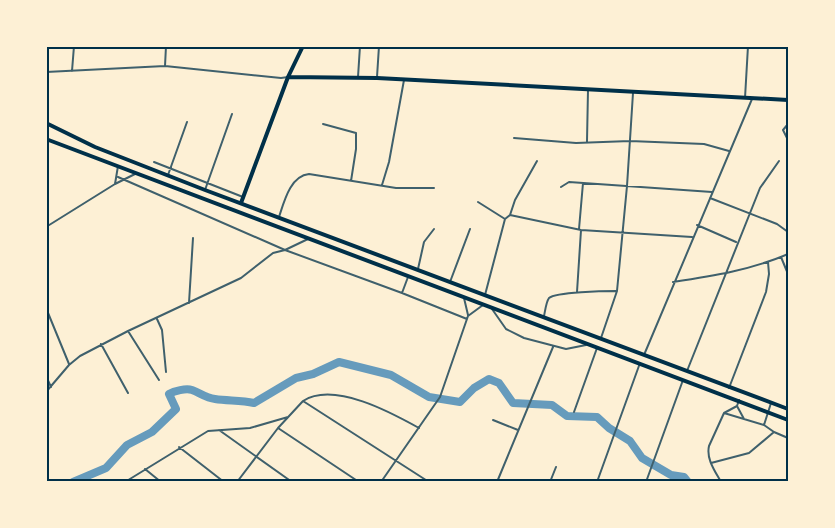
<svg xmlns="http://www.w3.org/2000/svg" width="835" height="528" font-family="Poppins,sans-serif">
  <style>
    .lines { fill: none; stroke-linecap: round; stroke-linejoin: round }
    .river { stroke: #669bbc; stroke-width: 8 }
    .minor { stroke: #3f606c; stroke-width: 2 }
    .secondary { stroke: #003049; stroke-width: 4 }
    .trunk { stroke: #003049; stroke-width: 4 }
    .neatline { fill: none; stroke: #003049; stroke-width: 2 }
  </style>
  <rect width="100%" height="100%" fill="#fdf0d5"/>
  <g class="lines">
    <path class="river" d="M 73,482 L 106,468 L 127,445 L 152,432 L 176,409 L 169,394 C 174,391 186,388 192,390 C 200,393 206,398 215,399 C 228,401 241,400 254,403 L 296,378 L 313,374 L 339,362 L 391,375 L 429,397 L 460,402 L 474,388 L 489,379 L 499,383 L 513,403 L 552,405 L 567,416 L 597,417 L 609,428 L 630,441 L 642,458 L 671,475 L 684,477 L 688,482"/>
    <path class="minor" d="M 165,66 L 166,46
      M 72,71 L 74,46
      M 46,72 L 165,66 L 281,78 L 288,77
      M 358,77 L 360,46
      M 377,77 L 379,46
      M 745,98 L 748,46
      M 323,124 L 356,133 L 356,149 L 351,181
      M 788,124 L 783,130 L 788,140
      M 514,138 L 576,143 L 630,141 L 704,144 L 729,151
      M 587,141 L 588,90
      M 154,162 L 243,197
      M 168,175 L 187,122
      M 118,177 L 285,250 L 402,293 L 467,319
      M 115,184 L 137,173
      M 382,185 L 389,162 L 404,80
      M 561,187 L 569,182 L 712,192
      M 205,190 L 232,114
      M 710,198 L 777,224 L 788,232
      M 478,202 L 505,219
      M 510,215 L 581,230 L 692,237
      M 510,215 L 515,200 L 537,161
      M 279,217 C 284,202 290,176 309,174 L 396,188 L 434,188
      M 697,225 L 736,242
      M 46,227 L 115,184 L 118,166
      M 579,229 L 583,183
      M 781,257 L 788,274
      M 418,269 L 424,242 L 434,229
      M 450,282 L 470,229
      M 673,282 C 713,276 751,270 788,254
      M 577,292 L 581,230
      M 402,293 L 408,277
      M 485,295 L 505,219 L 510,215
      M 464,298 L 468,315
      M 189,303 L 193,238
      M 46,308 L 69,364
      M 492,309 L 506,329 L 524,338 L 566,349 L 586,345
      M 468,316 L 483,305
      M 544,316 C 545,312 546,302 549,298 C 556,292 605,291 616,291
      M 157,319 L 162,330 L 166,372
      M 128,331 L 159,380
      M 601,338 L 617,291 L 627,186 L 633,93
      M 101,344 L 128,393
      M 644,355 L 752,99
      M 687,371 L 760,188 L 779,161
      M 46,376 L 51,387
      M 729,388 L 766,292 L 769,274 L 768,262
      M 46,392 L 69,365 L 80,356 L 128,331 L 241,278 L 273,253 L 285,250 L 308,239
      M 303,401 C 334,381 392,413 419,428
      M 737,406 L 744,419
      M 574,412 L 597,348
      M 724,413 L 764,425
      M 493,420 L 518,430
      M 278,428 L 359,482
      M 219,430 L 292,482
      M 774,432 L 788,438
      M 179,447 L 224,482
      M 711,463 L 749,453 L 774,432 L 764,425 L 771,403
      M 145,469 L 161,482
      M 125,482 L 208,431 L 250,428 L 288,417
      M 237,482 L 278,428 L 303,401 L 429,482
      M 381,482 L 440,397 L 468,316
      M 497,482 L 553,347
      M 550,482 L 556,467
      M 597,482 L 640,363
      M 646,482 L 683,380
      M 721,482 C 715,471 706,459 709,446 L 724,413 L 737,406 L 739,400
      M 787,482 L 788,481"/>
    <path class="secondary" d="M 288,77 L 377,78 L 788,100
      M 241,203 L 288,77 L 303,46"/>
    <path class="trunk" d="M 46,123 L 95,147 L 205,190 L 788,409
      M 46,139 L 788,420"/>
  </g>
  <rect width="835" height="528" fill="none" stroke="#fdf0d5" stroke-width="96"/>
  <rect x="48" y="48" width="739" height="432" class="neatline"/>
</svg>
